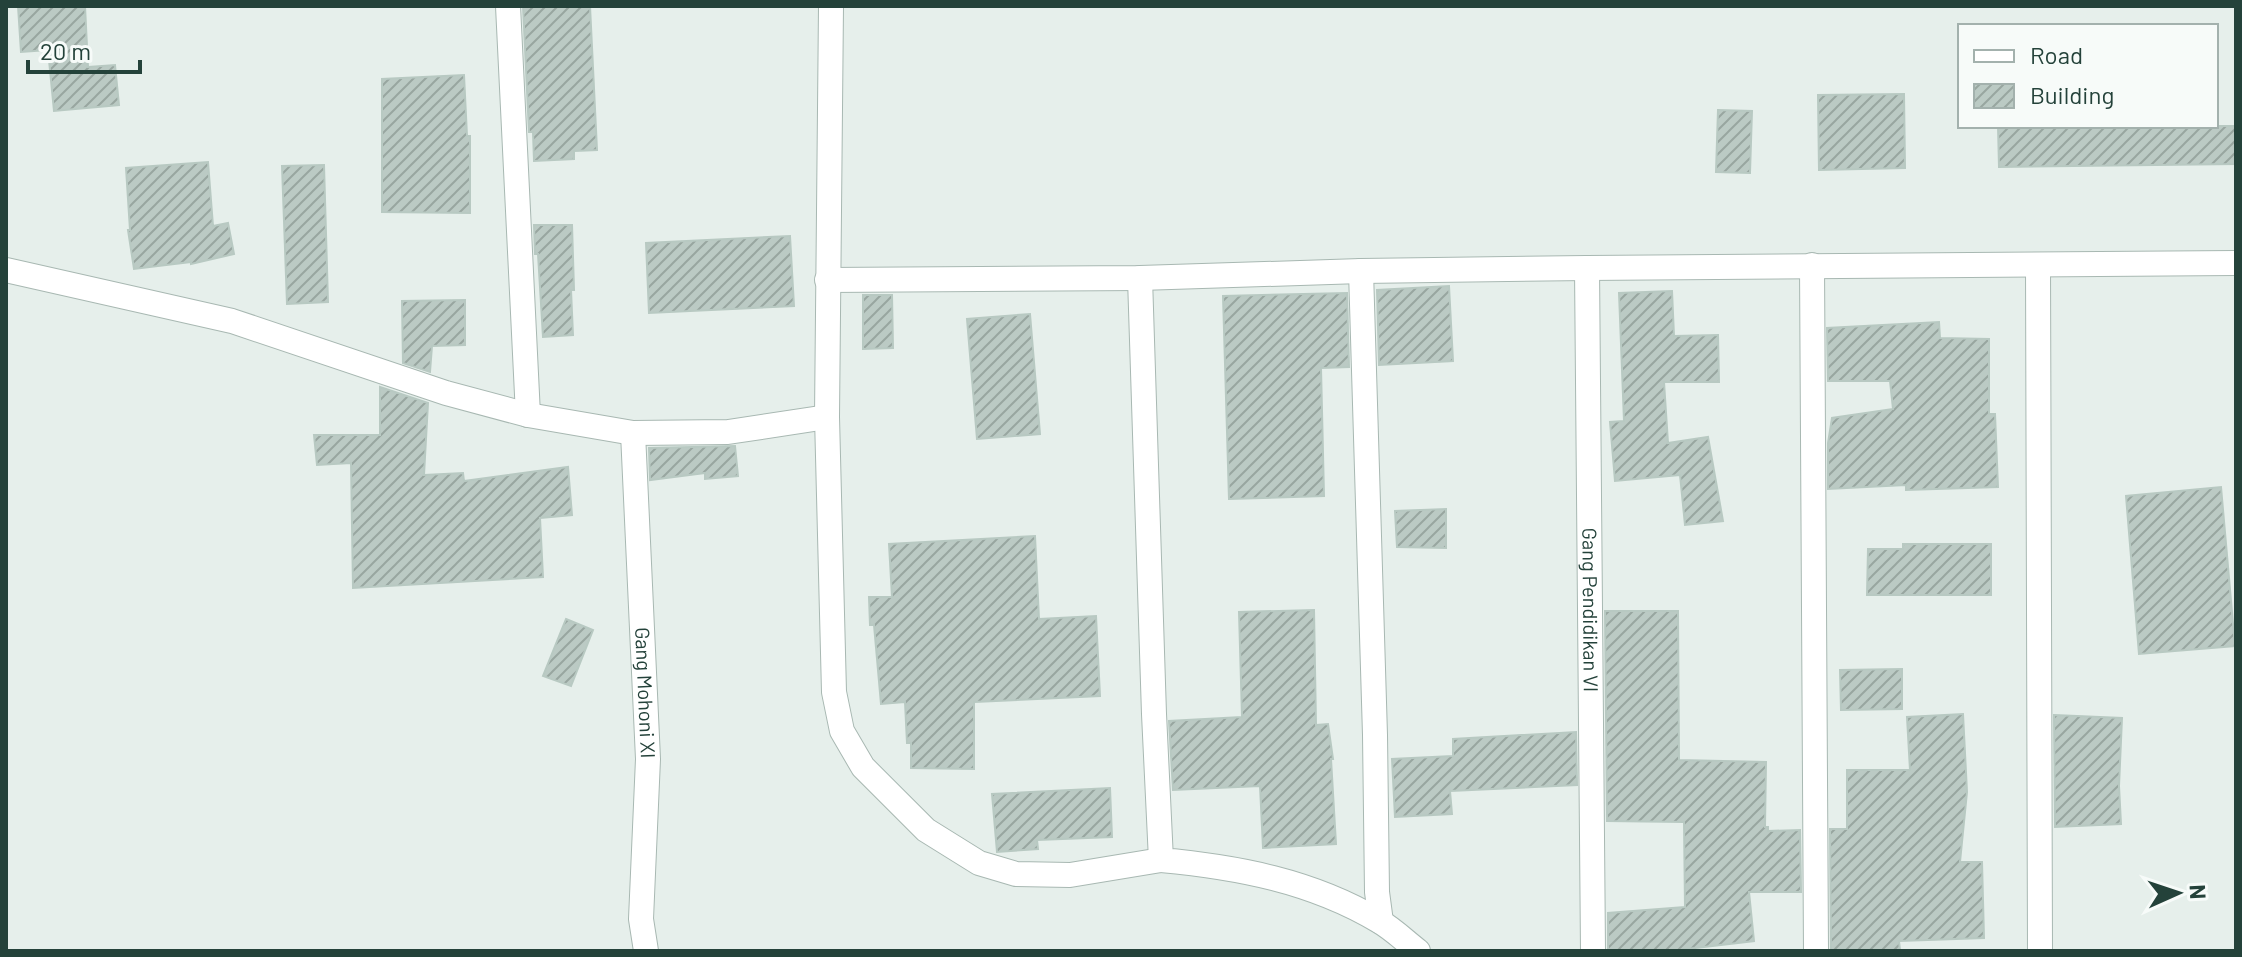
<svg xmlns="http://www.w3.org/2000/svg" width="2242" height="957" font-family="Barlow,sans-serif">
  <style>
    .building { fill: url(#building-hatch); stroke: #b8c9c2; stroke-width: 2 }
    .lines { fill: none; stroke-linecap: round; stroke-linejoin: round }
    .minor-casing { stroke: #a8b8b2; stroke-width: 26 }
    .minor { stroke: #fff; stroke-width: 24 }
    .labels { text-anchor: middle; stroke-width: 6; stroke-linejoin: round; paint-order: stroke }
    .street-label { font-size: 20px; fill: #24423a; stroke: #f7fbf9 }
  </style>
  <defs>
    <pattern id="building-hatch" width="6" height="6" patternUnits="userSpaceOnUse" patternTransform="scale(2)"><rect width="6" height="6" fill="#bbcac4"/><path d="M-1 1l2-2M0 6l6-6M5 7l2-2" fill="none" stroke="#98a6a0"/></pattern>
  </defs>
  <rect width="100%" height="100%" fill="#e6efeb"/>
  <path class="building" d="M 18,6 L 85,6 L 88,67 L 115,65 L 119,105 L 54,111 L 48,50 L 21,52 Z
    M 523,6 L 590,6 L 597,150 L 574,151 L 574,159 L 534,161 L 533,132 L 529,132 Z
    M 464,75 L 467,136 L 470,136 L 470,213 L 382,212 L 382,79 Z
    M 1904,94 L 1905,168 L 1819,170 L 1818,95 Z
    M 1718,110 L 1752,111 L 1750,173 L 1716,172 Z
    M 1998,126 L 2236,126 L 2236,164 L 1999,167 Z
    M 208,162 L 213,226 L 228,223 L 234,254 L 191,264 L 191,262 L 134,269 L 128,230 L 130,230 L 126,168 Z
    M 324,165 L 328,302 L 287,304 L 282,166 Z
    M 534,225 L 572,225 L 574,290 L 571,290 L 573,335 L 543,337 L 538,254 L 535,254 Z
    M 790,236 L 794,306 L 649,313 L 646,243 Z
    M 1449,286 L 1453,361 L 1379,365 L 1377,290 Z
    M 1672,291 L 1674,336 L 1718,335 L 1719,382 L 1664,382 L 1668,443 L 1708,437 L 1723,521 L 1685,525 L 1680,475 L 1615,481 L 1610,422 L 1624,421 L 1619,293 Z
    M 1347,293 L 1349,367 L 1321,368 L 1324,496 L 1229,499 L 1223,296 Z
    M 863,295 L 892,295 L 893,348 L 863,349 Z
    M 465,300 L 465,345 L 432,346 L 430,372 L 403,363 L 402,301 Z
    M 1030,314 L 1040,434 L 977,439 L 967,319 Z
    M 1939,322 L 1940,338 L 1989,339 L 1989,414 L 1995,414 L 1998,487 L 1906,490 L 1906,485 L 1828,489 L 1828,443 L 1832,418 L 1893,409 L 1890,381 L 1828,381 L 1827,328 Z
    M 380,387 L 428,403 L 424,475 L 463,473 L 464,481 L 568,467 L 572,515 L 540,518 L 543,577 L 353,588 L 351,463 L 317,465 L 314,435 L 380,435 Z
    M 735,446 L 738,476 L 705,479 L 705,473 L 650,480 L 649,448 Z
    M 2221,487 L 2235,646 L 2139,654 L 2126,496 Z
    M 1446,509 L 1446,548 L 1397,547 L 1395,511 Z
    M 1035,536 L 1039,619 L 1096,616 L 1100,696 L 974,702 L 974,769 L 911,768 L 911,743 L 907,743 L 905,702 L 881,704 L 874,625 L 870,625 L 869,597 L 892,597 L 889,544 Z
    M 1903,544 L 1991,544 L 1991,595 L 1867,595 L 1868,549 L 1903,549 Z
    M 1314,610 L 1316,725 L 1328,724 L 1333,759 L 1331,759 L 1336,844 L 1263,848 L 1260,786 L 1173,790 L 1169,721 L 1242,717 L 1239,612 Z
    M 1605,611 L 1678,611 L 1679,760 L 1766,762 L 1765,827 L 1768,827 L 1768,831 L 1800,830 L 1801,892 L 1749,892 L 1754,941 L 1670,951 L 1608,951 L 1608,913 L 1685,907 L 1684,822 L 1607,821 Z
    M 566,619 L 593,630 L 571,686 L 543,676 Z
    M 1902,669 L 1902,709 L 1841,710 L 1840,670 Z
    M 1963,714 L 1967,792 L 1960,862 L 1982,862 L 1984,938 L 1899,941 L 1900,950 L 1831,951 L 1830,829 L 1847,829 L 1847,770 L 1910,770 L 1907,717 Z
    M 2054,715 L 2122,718 L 2119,786 L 2121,824 L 2055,827 Z
    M 1576,732 L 1577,785 L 1450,791 L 1452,814 L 1395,817 L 1392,759 L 1453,756 L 1453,739 Z
    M 1110,788 L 1112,837 L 1037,840 L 1038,849 L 997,852 L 992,794 Z"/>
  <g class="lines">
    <defs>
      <g id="minor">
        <path d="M 508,6 L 528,415"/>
        <path d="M 831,6 L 827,417 L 834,692 L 842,731 L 863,767 L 926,830 L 979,863 L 1016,874 L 1070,875 L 1161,860"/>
        <path d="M 1812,265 L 1816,951"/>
        <path d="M 2038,265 L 2040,951"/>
        <path id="s1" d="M 1587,268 L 1593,951"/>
        <path d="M 6,270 L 232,321 L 446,393 L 528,415 L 633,433 L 728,432 L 827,417"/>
        <path d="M 1361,271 L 1375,735 L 1377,892 L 1381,922"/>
        <path d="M 1140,278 L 1154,714 L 1161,860 C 1237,867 1312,881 1379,921 C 1393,929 1405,941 1418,951"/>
        <path d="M 827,280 L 1140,278 L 1361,271 L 1587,268 L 2236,263"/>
        <path id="s2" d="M 633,433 L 648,759 L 641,919 L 646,951"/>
      </g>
    </defs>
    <use href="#minor" class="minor-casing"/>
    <use href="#minor" class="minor"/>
  </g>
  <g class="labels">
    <g class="street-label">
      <text dy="7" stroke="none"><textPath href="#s1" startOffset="342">Gang Pendidikan VI</textPath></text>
      <text dy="7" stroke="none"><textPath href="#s2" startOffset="260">Gang Mohoni XI</textPath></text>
    </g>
  </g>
  <rect width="2242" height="957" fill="none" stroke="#24423a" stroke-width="16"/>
  <rect x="1958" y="24" width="260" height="104" fill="#f7fbf9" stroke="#a3b1ad" stroke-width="2"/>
  <rect x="1974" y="50" width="40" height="12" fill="#ffffff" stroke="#a3b1ad" stroke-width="2"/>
  <text x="2030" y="64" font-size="24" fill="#24423a">Road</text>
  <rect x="1974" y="84" width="40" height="24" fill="url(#building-hatch)" stroke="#a3b1ad" stroke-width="2"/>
  <text x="2030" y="104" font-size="24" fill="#24423a">Building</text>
  <g transform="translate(2178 893) rotate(87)" stroke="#f7fbf9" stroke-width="6" paint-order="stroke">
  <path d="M0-6L14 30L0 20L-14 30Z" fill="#24423a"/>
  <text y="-12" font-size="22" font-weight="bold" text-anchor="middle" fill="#24423a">N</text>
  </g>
  <path d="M28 60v12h112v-12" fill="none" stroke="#24423a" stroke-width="4"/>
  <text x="40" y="60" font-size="24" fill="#24423a" stroke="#f7fbf9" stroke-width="6" paint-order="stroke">20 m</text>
</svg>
